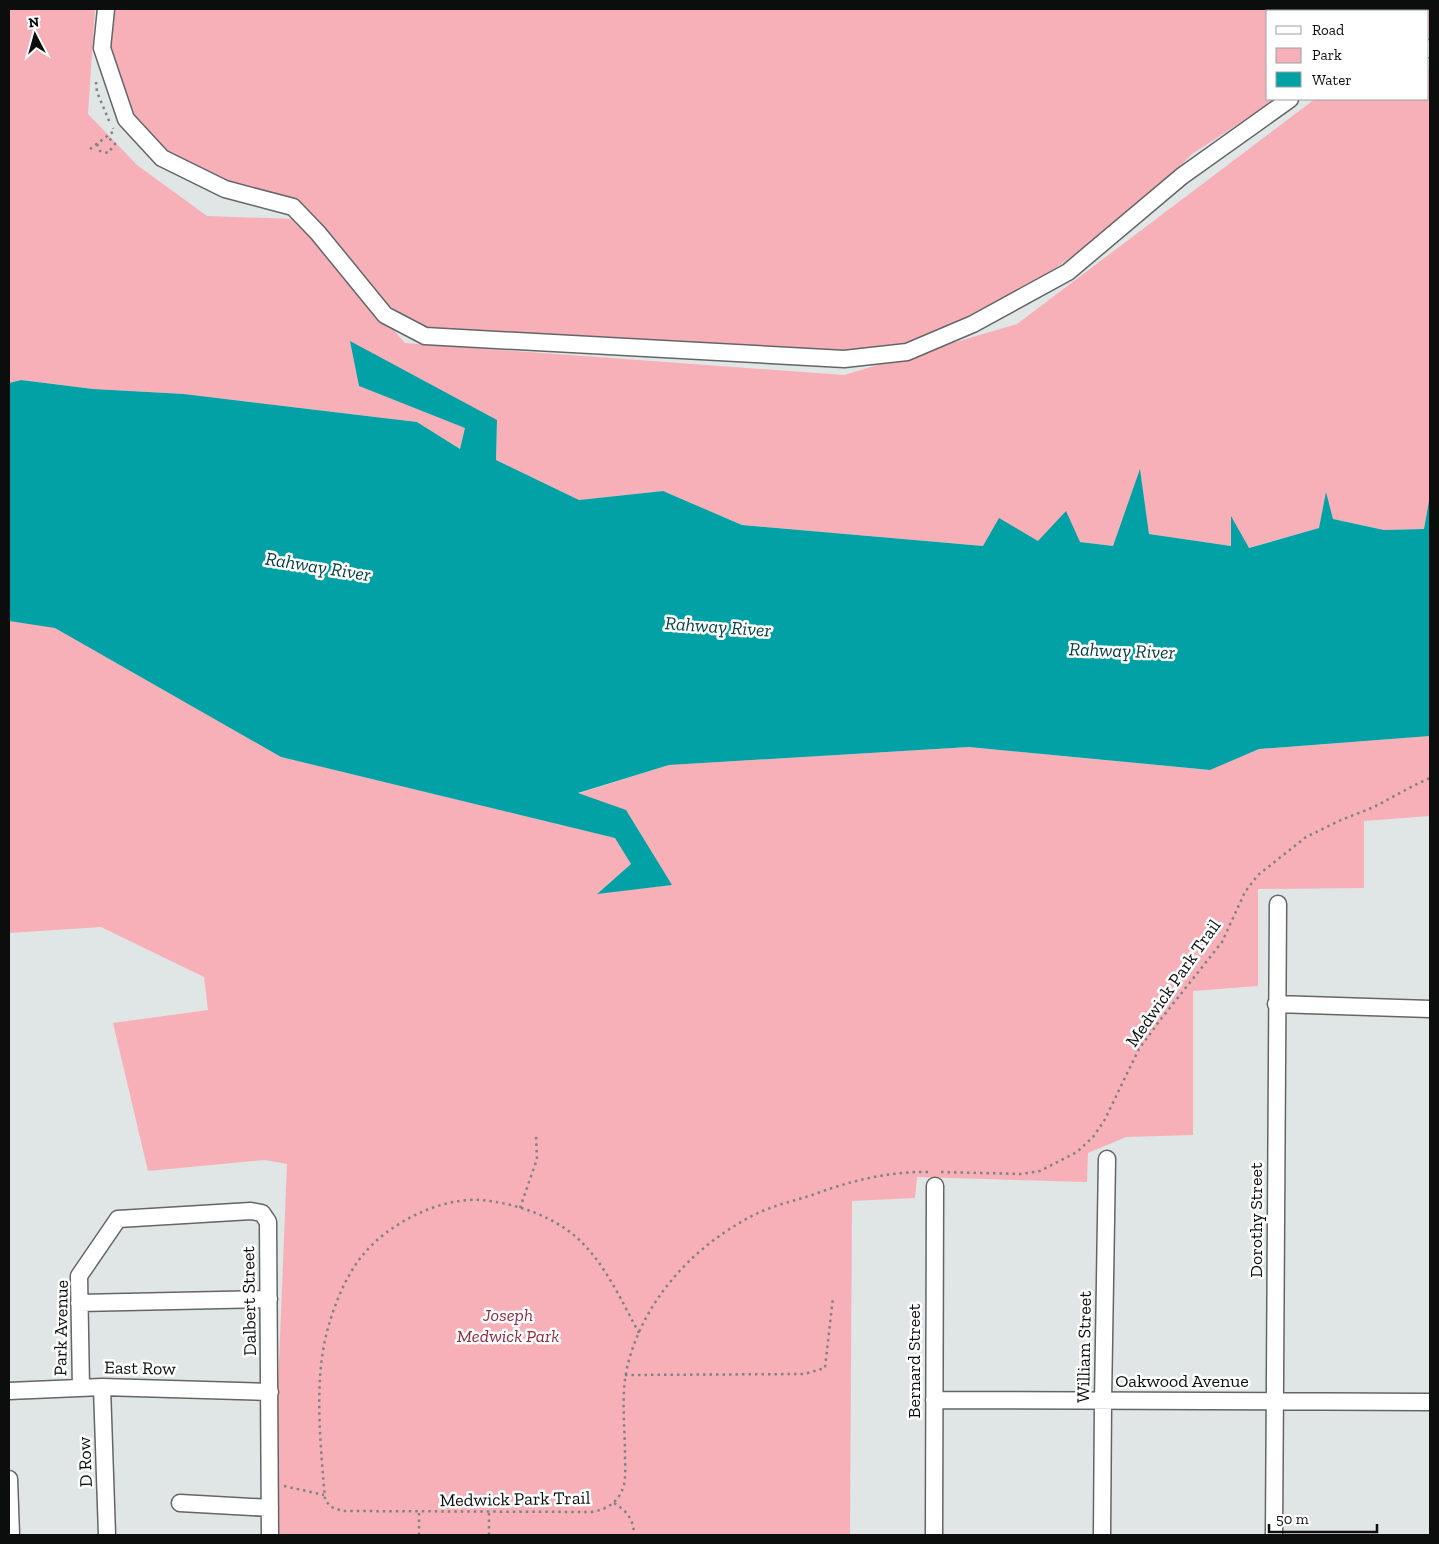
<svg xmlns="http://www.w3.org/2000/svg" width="1439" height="1544" font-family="'Zilla Slab',serif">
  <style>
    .green { fill: #f8b0b8 }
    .water { fill: #02a1a6 }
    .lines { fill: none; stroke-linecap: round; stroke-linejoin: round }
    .minor-casing { stroke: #626667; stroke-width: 19 }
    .path { stroke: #7f8383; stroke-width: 2.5; stroke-dasharray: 2.5 4; stroke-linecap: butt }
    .minor { stroke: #fff; stroke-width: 16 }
    .labels { text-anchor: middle; stroke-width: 5; stroke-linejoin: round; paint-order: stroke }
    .street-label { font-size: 18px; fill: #0c0e0e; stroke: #fff }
    .park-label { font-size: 18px; font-style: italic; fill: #91293f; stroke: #fff }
    .water-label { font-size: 19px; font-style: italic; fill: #013e40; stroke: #fff }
  </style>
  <rect width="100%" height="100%" fill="#e0e5e5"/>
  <path class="green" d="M 9,9 L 95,9 L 88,114 L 137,165 L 207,216 L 296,219 L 405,343 L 844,375 L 1017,324 L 1315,99 L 1428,99 L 1428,69 L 1430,69 L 1430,495 L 1424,529 L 1384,530 L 1333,519 L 1326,494 L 1319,528 L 1248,548 L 1231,517 L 1231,546 L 1149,534 L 1140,471 L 1113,546 L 1080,542 L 1038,541 L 983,546 L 742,525 L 663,491 L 579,500 L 496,460 L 497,420 L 359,386 L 466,428 L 460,449 L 417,422 L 184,394 L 93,389 L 21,380 L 9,383 Z
    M 113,9 L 1430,9 L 1430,41 L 1428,41 L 1428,11 L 1268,11 L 1268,99 L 1277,99 L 1192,154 L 1128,218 L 1019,293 L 958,325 L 896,352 L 823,356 L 473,333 L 421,326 L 371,294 L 339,258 L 304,206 L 230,182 L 174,158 L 129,111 L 110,63 Z
    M 9,621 L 55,627 L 281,757 L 616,838 L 631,864 L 598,893 L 671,885 L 577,794 L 669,765 L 969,747 L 1209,770 L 1259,749 L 1430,736 L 1430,816 L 1364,821 L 1364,888 L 1258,889 L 1258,986 L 1193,991 L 1193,1135 L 1126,1137 L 1088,1153 L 1087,1182 L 917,1177 L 915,1198 L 852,1201 L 850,1535 L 272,1535 L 287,1164 L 265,1160 L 148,1171 L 113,1023 L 208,1010 L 204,977 L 101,927 L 9,933 Z"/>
  <path class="water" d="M 350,341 L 497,420 L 496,460 L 579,500 L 663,491 L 742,525 L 983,546 L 999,518 L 1038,541 L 1066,511 L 1080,542 L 1113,546 L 1140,469 L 1149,534 L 1231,546 L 1231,516 L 1249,548 L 1319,528 L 1326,492 L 1333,519 L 1384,530 L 1424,529 L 1430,495 L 1430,736 L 1259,749 L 1210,770 L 969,747 L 669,765 L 578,793 L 626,810 L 672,885 L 597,894 L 631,864 L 615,838 L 281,757 L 55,628 L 9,621 L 9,383 L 21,380 L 93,389 L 184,394 L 417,422 L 460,449 L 465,428 L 359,386 Z"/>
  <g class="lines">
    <defs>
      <path id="minor" d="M 106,9 L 102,48 L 126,119 L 162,158 L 225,189 L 293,207 L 318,233 L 385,315 L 425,336 L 844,359 L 907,352 L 973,324 L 1068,272 L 1182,176 L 1290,99
        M 1428,49 L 1430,48
        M 1276,1004 L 1430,1009
        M 79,1303 L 269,1299
        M 102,1387 L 107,1535
        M 81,1388 L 79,1276 L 118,1219 L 251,1211 L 262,1213 L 268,1222 L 270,1535
        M 9,1391 L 102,1387 L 270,1392
        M 934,1400 L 1430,1402
        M 9,1479 L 11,1535
        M 180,1503 L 270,1508
        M 934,1535 L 935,1186
        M 1102,1535 L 1103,1402 L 1107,1159
        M 1274,1535 L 1278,904"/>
    </defs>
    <use href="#minor" class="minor-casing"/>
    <path class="path" d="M 96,82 L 97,92 L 110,123
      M 97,144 L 100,151 L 108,153 L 115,144 L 107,136
      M 90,149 L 114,131 L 113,128
      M 941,1172 L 1021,1174 L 1040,1171 L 1077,1152 L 1093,1137 L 1104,1121 L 1139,1049 L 1161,1019 L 1222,942 L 1245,892 L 1258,875 L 1306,837 L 1341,820 L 1374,807 L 1411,787 L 1430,778
      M 520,1208 L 537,1159 L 536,1136
      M 639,1333 C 621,1300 604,1261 575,1236 C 550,1215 514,1203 481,1200 C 440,1197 387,1224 362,1256 C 346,1276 335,1303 328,1328 C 313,1381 321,1446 325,1500 L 331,1507 L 343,1511 L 592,1512 C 608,1509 619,1502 624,1485 C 626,1475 625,1464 625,1454 C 625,1424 620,1390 629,1360 C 647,1295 698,1242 758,1213 C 775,1205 794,1201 812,1195 C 850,1181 889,1171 930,1172
      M 625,1375 L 804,1374 L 825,1368 L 833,1297
      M 284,1486 L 324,1495
      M 614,1503 C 627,1511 634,1520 634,1535
      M 419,1535 L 419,1513
      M 489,1535 L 489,1512"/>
    <use href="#minor" class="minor"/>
  </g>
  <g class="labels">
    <g class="street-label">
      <text transform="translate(1173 983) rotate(-55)" y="6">Medwick Park Trail</text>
      <text transform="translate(1256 1220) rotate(-90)" y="6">Dorothy Street</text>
      <text transform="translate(249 1301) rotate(-91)" y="6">Dalbert Street</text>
      <text transform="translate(61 1328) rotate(-89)" y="6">Park Avenue</text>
      <text transform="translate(1084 1347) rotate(-89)" y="6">William Street</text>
      <text transform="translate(914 1361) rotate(-90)" y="6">Bernard Street</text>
      <text transform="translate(140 1368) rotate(1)" y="6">East Row</text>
      <text x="1182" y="1387">Oakwood Avenue</text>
      <text transform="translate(85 1462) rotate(-92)" y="6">D Row</text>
      <text transform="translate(515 1499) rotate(-1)" y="6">Medwick Park Trail</text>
    </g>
    <g class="park-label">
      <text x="508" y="1321">Joseph<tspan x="508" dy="21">Medwick Park</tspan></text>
    </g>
    <g class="water-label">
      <text transform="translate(318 566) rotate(9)" y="7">Rahway River</text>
      <text transform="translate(718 626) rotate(4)" y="7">Rahway River</text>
      <text transform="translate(1122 650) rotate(2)" y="7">Rahway River</text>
    </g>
  </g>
  <rect width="1439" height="1544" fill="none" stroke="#0c0e0e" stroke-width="20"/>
  <rect x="1266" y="10" width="162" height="90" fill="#ffffff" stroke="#9e9f9f"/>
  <rect x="1276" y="26" width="25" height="8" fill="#ffffff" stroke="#9e9f9f"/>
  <text x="1312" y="35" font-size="15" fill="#0c0e0e">Road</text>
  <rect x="1276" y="48" width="25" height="15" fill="#f8b0b8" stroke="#9e9f9f"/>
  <text x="1312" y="60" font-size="15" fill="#0c0e0e">Park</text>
  <rect x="1276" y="72" width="25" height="15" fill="#02a1a6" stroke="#9e9f9f"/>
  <text x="1312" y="85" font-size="15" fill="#0c0e0e">Water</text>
  <g transform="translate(35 35) rotate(354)" stroke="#ffffff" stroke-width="4" paint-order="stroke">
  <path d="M0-4L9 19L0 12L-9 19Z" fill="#0c0e0e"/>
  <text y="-8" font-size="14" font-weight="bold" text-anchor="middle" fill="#0c0e0e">N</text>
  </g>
  <path d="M1269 1524v8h108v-8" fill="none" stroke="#0c0e0e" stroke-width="2.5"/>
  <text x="1276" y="1524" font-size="15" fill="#0c0e0e" stroke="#ffffff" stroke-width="4" paint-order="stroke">50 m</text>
</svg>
